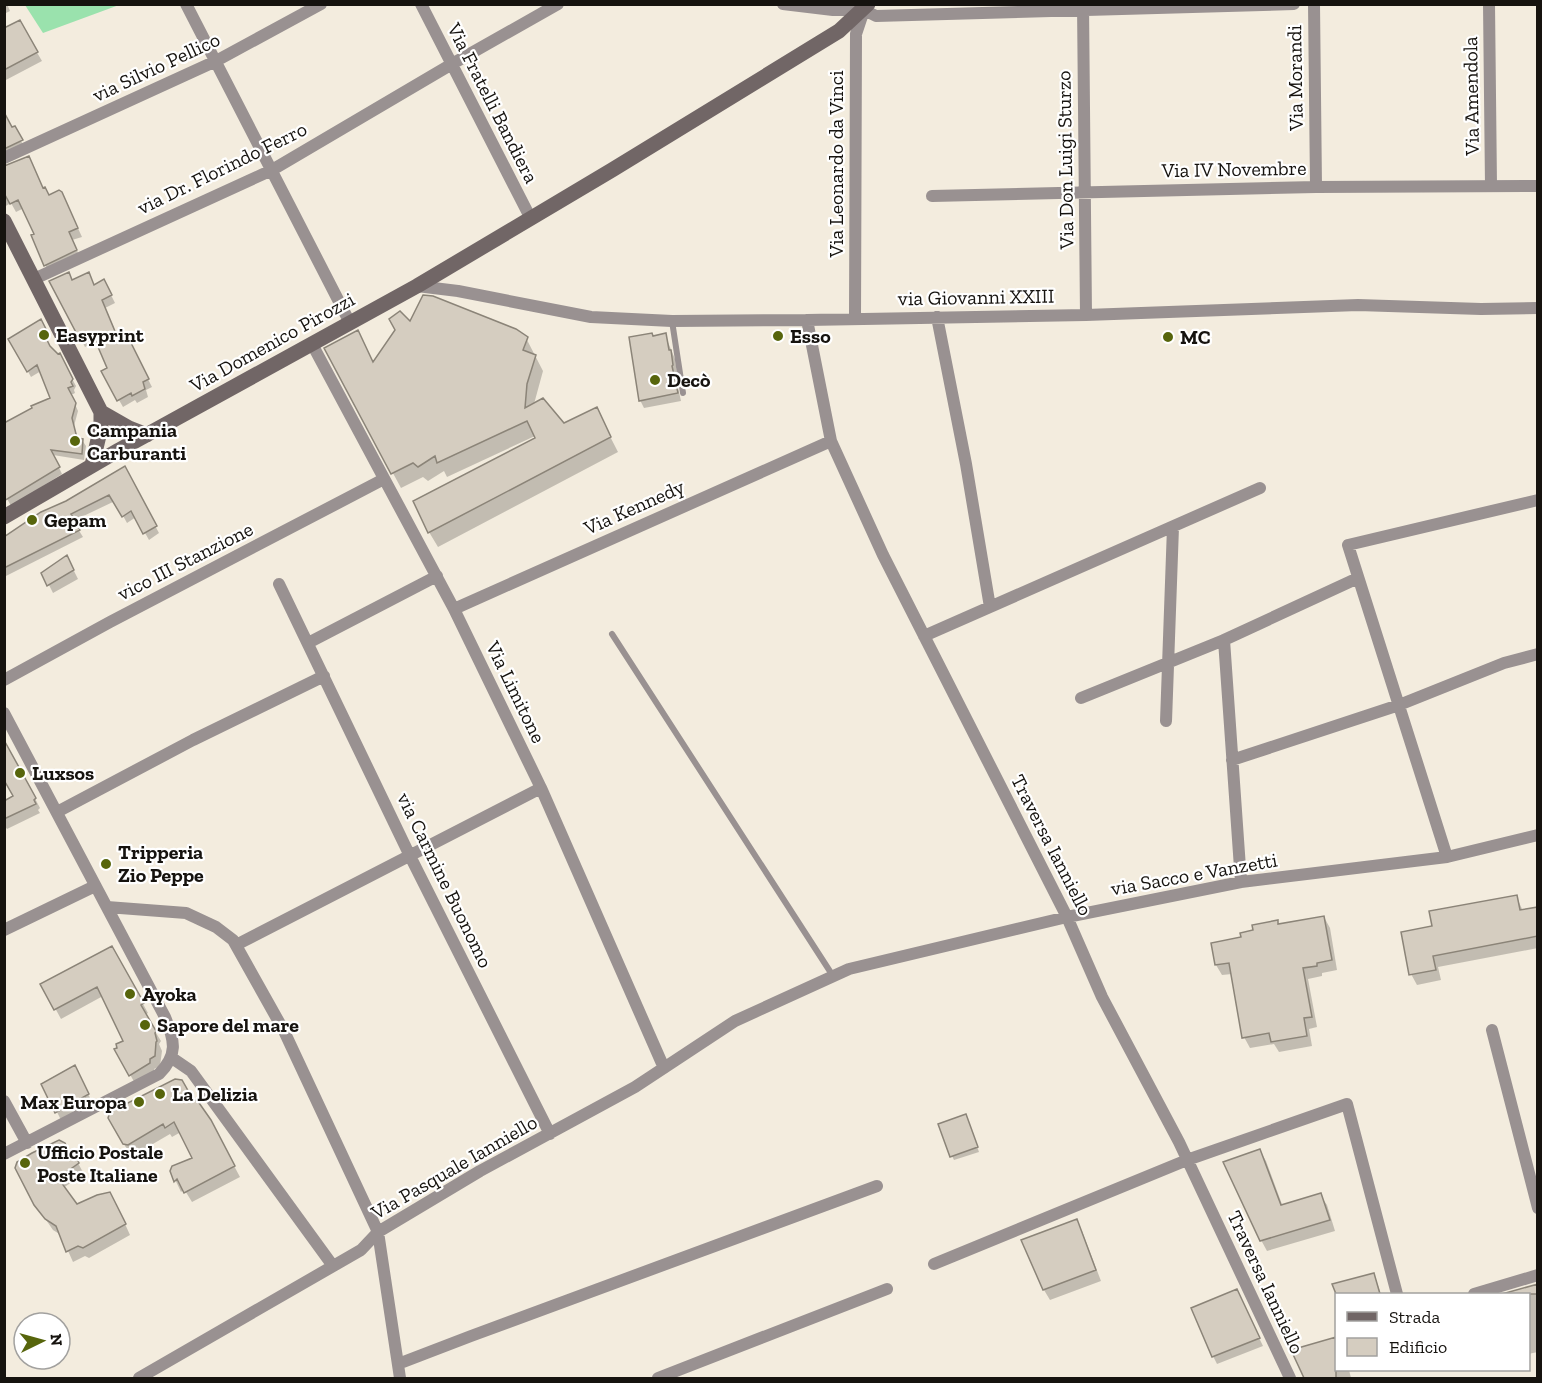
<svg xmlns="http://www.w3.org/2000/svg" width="1542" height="1383" font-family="'Zilla Slab',serif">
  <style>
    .green { fill: #9ae2ad }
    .shadow { fill: #0003 }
    .building { fill: #d5cdc0; stroke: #8b8478; stroke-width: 1.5 }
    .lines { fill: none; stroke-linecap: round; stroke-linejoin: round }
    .lane { stroke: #999191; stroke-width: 6 }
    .street { stroke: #999191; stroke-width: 12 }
    .secondary { stroke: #716666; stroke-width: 15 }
    .poi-dot { fill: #57650c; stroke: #fff; stroke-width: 2 }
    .labels { text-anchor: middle; stroke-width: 4.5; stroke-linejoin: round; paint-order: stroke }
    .street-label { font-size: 20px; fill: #16130f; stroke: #fff }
    .poi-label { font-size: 20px; font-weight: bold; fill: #16130f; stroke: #fff; text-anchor: start }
  </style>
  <rect width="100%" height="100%" fill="#f3ecde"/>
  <path class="green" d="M 25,5 L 119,5 L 43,33 Z"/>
  <path class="shadow" d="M 4,4 L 7,4 L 10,11 L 4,14 Z
    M 19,22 L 42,61 L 4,81 L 4,30 Z
    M 4,115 L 26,149 L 4,160 Z
    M 4,167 L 44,190 L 49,197 L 66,202 L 82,237 L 72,240 L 81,259 L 50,273 L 45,265 L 36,234 L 24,208 L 16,212 L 11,203 L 4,207 Z
    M 104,281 L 115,303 L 105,308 L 118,338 L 129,342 L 152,387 L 146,390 L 148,397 L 137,403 L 135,400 L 123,407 L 103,372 L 109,369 L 97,340 L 85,347 L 51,282 L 72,282 L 95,287 Z
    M 40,321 L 49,337 L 45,338 L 51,348 L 59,355 L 76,386 L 74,390 L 75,393 L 71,395 L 78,411 L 74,426 L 78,439 L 82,440 L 86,446 L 84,460 L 53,455 L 62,474 L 11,506 L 4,493 L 52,398 L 41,371 L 31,377 L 10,339 Z
    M 410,323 L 526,338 L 543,371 L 534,404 L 564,425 L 596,409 L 618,452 L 438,547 L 429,532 L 537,439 L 535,436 L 447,477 L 444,471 L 428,481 L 423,477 L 401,488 L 326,349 L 358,332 L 374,363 Z
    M 665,335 L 675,359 L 677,373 L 675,374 L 681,401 L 644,408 L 640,400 Z
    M 124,468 L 159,533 L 149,540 L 136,517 L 127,523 L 115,501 L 73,521 L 83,537 L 4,577 L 4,539 Z
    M 71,565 L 78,579 L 53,593 L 43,573 Z
    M 20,770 L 40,808 L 38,810 L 40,813 L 7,829 L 4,825 L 4,802 L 15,797 Z
    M 1516,896 L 1523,911 L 1538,908 L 1538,948 L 1438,967 L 1441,980 L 1417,985 L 1411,974 L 1434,927 Z
    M 1324,917 L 1330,928 L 1337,970 L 1322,973 L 1322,976 L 1308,979 L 1317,1027 L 1309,1029 L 1312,1046 L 1279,1052 L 1274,1044 L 1250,1048 L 1244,1037 L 1232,974 L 1222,975 L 1216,965 L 1242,938 L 1277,922 L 1279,925 Z
    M 112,948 L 148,1013 L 145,1015 L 161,1041 L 159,1044 L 162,1051 L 160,1066 L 154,1069 L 155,1073 L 136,1085 L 116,1050 L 126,1042 L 103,996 L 61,1019 L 42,984 Z
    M 79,1075 L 92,1102 L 61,1120 L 43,1084 Z
    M 193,1104 L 216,1132 L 240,1177 L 192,1202 L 184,1189 L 181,1192 L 171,1171 L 194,1159 L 181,1132 L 172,1137 L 170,1134 L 134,1155 L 130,1155 L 110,1118 Z
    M 968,1120 L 979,1152 L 954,1160 L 952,1156 Z
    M 1260,1151 L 1266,1161 L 1283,1207 L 1320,1195 L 1327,1205 L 1335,1231 L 1267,1251 L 1261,1240 Z
    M 73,1154 L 84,1174 L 63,1188 L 76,1206 L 116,1204 L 130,1235 L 89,1258 L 85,1256 L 73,1262 L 61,1235 L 53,1230 L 35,1204 L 70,1155 Z
    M 1076,1221 L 1082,1231 L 1101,1281 L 1050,1300 L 1044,1290 Z
    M 1374,1274 L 1381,1294 L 1337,1294 L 1334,1285 Z
    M 1538,1285 L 1538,1352 L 1528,1354 L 1528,1294 L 1507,1294 Z
    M 1240,1299 L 1263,1346 L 1217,1364 L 1213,1356 Z
    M 1336,1339 L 1336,1370 L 1349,1370 L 1351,1378 L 1306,1378 L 1293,1351 Z"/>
  <path class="building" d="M 20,20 L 38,52 L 4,70 L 4,28 Z
    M 4,112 L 12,127 L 15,126 L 23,140 L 4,149 Z
    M 29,156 L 43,188 L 45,187 L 49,195 L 59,190 L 62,192 L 78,228 L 69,232 L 77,250 L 44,266 L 31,235 L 34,234 L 18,200 L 10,204 L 4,193 L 4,166 Z
    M 69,272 L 72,280 L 89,272 L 94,285 L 104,279 L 112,295 L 102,300 L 117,336 L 126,333 L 149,379 L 143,382 L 145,389 L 132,396 L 131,393 L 117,401 L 101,371 L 107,368 L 92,333 L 80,340 L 49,281 Z
    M 423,295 L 433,296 L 516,329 L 528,337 L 523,350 L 536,355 L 527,384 L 525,408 L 543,398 L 564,423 L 597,407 L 611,437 L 428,533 L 413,501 L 535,438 L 527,421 L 437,463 L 435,456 L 418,467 L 413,463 L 391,474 L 324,348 L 358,330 L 373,362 L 395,330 L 389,319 L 400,311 L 410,321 Z
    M 41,319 L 47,331 L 43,332 L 50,346 L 58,354 L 60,353 L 73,379 L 71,382 L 73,386 L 68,388 L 76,403 L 72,418 L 77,438 L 83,439 L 82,454 L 51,450 L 60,467 L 4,501 L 4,423 L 32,408 L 31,406 L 50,398 L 37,365 L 27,372 L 8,339 Z
    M 652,333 L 653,336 L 666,333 L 669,350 L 671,350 L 673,365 L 672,366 L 678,393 L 639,401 L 629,337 Z
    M 125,466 L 157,526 L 143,534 L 131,511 L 122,517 L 109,495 L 71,514 L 80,530 L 4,568 L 4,537 L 41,512 L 66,501 Z
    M 67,555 L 74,570 L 47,586 L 41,573 Z
    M 4,740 L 36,798 L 34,800 L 36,804 L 4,819 L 4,801 L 13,796 L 4,780 Z
    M 1517,895 L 1520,910 L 1538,907 L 1538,936 L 1433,956 L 1436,970 L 1409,975 L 1401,932 L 1432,926 L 1429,911 Z
    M 1324,916 L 1332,960 L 1317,963 L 1317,966 L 1303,968 L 1312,1017 L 1304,1018 L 1307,1036 L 1271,1042 L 1269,1033 L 1242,1038 L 1229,963 L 1215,965 L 1211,943 L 1241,937 L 1240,933 L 1253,930 L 1252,925 L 1278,920 L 1278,924 Z
    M 112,946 L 144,1003 L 141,1005 L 156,1031 L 155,1033 L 157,1041 L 156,1042 L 155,1056 L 150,1059 L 150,1063 L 129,1076 L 114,1049 L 117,1048 L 116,1044 L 123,1041 L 97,987 L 54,1010 L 40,984 Z
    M 75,1065 L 89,1094 L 55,1113 L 41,1084 Z
    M 175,1079 L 182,1080 L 194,1101 L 197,1100 L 211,1120 L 235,1166 L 184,1193 L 177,1179 L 174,1182 L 170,1171 L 172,1166 L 192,1158 L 174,1122 L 165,1128 L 163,1124 L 128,1145 L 123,1144 L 108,1118 L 110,1112 Z
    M 966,1114 L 978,1147 L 950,1157 L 938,1124 Z
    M 59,1140 L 65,1143 L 70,1153 L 74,1152 L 79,1163 L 58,1178 L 77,1204 L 97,1195 L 110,1192 L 126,1224 L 83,1248 L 78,1246 L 66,1252 L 56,1226 L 45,1219 L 34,1205 L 15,1168 L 17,1162 L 32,1153 Z
    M 1260,1149 L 1281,1205 L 1321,1193 L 1330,1220 L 1260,1241 L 1223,1162 Z
    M 1077,1219 L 1096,1270 L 1043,1290 L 1021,1240 Z
    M 1374,1273 L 1380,1294 L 1336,1294 L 1332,1284 Z
    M 1538,1284 L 1538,1294 L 1502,1294 Z
    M 1237,1289 L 1260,1338 L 1212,1357 L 1191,1308 Z
    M 1336,1337 L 1336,1378 L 1304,1378 L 1291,1350 Z"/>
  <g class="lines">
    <path class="lane" d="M 672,321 L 683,393
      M 612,634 L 833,976"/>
    <path class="street" d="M 186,4 L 350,323
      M 421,4 L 531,219
      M 783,4 L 833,10 L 864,10 L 876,16 L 1294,4
      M 1083,4 L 1086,315
      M 1314,4 L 1316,187
      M 1489,4 L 1491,186
      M 4,158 L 216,61 L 321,4
      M 932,196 L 1316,187 L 1538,186
      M 34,279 L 272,170 L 452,64 L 558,4
      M 417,286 L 458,291 L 591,317 L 672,321 L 807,320 L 1086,315 L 1358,305 L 1481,309 L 1538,308
      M 937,317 L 966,464 L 990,607
      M 855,319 L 856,34 L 864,10
      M 807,320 L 831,441 L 883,555 L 1067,917 L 1102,997 L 1179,1142 L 1290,1378
      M 312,344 L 454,609 L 541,788 L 664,1068
      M 279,584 L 410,856 L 550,1134
      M 454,609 L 831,441
      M 924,636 L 1260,488
      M 1224,640 L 1241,882
      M 308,643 L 437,576
      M 4,680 L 110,622 L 384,479
      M 1081,698 L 1224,640 L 1358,578
      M 4,713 L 165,1017 C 175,1041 178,1055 159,1074 L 4,1154
      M 1166,721 L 1173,527
      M 1232,760 L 1399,705 L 1504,663 L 1538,654
      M 57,812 L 193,740 L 324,676
      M 1447,857 L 1348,545 L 1538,500
      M 107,907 L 186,913 L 216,927 L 233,940 L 284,1031 L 378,1232 L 400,1378
      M 4,930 L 95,886
      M 236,945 L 541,788
      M 1492,1030 L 1538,1208
      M 172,1058 L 191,1071 L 333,1266
      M 4,1101 L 27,1143
      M 934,1264 L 1187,1160 L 1347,1104 L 1397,1294
      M 1474,1294 L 1538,1275
      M 398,1364 L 471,1336 L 877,1186
      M 139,1378 L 361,1250 L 378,1232 L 480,1171 L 635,1087 L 735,1021 L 849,969 L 1067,917 L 1241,882 L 1447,857 L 1538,835
      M 658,1378 L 887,1289"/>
    <path class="secondary" d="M 4,221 L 101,412 L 101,427 L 92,465
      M 101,412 L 129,428 L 147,435
      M 4,517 L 119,450 L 417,286 L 612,170 L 839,31 L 868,4"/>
  </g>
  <g class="poi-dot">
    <circle cx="44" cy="335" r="6"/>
    <circle cx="778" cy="336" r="6"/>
    <circle cx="1168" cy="337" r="6"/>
    <circle cx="655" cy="380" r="6"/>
    <circle cx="75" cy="441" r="6"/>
    <circle cx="32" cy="520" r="6"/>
    <circle cx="20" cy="773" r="6"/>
    <circle cx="106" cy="864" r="6"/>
    <circle cx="130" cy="994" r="6"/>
    <circle cx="145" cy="1025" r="6"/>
    <circle cx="160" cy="1094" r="6"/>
    <circle cx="139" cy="1102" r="6"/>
    <circle cx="25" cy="1163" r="6"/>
  </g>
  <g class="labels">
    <g class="street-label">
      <text transform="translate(156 67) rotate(-25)" y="7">via Silvio Pellico</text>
      <text transform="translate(1295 78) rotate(-91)" y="7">Via Morandi</text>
      <text transform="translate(1471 96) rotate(-91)" y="7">Via Amendola</text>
      <text transform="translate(493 103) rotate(63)" y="7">Via Fratelli Bandiera</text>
      <text transform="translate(1065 160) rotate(-91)" y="7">Via Don Luigi Sturzo</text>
      <text transform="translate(836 164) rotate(-90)" y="7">Via Leonardo da Vinci</text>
      <text transform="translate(222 168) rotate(-26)" y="7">via Dr. Florindo Ferro</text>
      <text transform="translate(1234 169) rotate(-1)" y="7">Via IV Novembre</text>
      <text transform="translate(976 297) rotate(-1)" y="7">via Giovanni XXIII</text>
      <text transform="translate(272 342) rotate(-29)" y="7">Via Domenico Pirozzi</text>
      <text transform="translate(634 507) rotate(-24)" y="7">Via Kennedy</text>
      <text transform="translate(185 561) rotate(-27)" y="7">vico III Stanzione</text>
      <text transform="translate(516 692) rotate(64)" y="7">Via Limitone</text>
      <text transform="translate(1052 845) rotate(63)" y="7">Traversa Ianniello</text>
      <text transform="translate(1194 874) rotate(-10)" y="7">via Sacco e Vanzetti</text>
      <text transform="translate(445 880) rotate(64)" y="7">via Carmine Buonomo</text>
      <text transform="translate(454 1167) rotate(-30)" y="7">Via Pasquale Ianniello</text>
      <text transform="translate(1266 1282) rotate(65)" y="7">Traversa Ianniello</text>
    </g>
    <g class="poi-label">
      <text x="56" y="342">Easyprint</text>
      <text x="790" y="343">Esso</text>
      <text x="1180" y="344">MC</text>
      <text x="667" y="387">Decò</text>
      <text x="87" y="437">Campania<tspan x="87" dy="23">Carburanti</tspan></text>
      <text x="44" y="527">Gepam</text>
      <text x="32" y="780">Luxsos</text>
      <text x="118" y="859">Tripperia<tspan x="118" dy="23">Zio Peppe</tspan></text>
      <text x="142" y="1001">Ayoka</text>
      <text x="157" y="1032">Sapore del mare</text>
      <text x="172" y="1101">La Delizia</text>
      <text x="127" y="1109" text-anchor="end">Max Europa</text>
      <text x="37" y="1159">Ufficio Postale<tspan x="37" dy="23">Poste Italiane</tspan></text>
    </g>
  </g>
  <rect width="1542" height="1383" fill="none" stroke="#16130f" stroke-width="12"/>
  <rect x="1335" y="1293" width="195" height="78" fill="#ffffff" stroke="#a2a19f" stroke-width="1.5"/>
  <rect x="1347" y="1312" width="30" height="9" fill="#716666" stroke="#a2a19f" stroke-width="1.5"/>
  <text x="1389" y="1323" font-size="18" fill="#16130f">Strada</text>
  <rect x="1347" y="1338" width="30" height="18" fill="#d5cdc0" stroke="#a2a19f" stroke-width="1.5"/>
  <text x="1389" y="1353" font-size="18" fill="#16130f">Edificio</text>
  <g transform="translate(42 1341) rotate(85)"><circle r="28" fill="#ffffff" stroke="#a2a19f" stroke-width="1.5"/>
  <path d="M0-4.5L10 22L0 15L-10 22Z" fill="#57650c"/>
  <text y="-9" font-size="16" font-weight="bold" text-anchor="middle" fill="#16130f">N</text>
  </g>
</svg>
